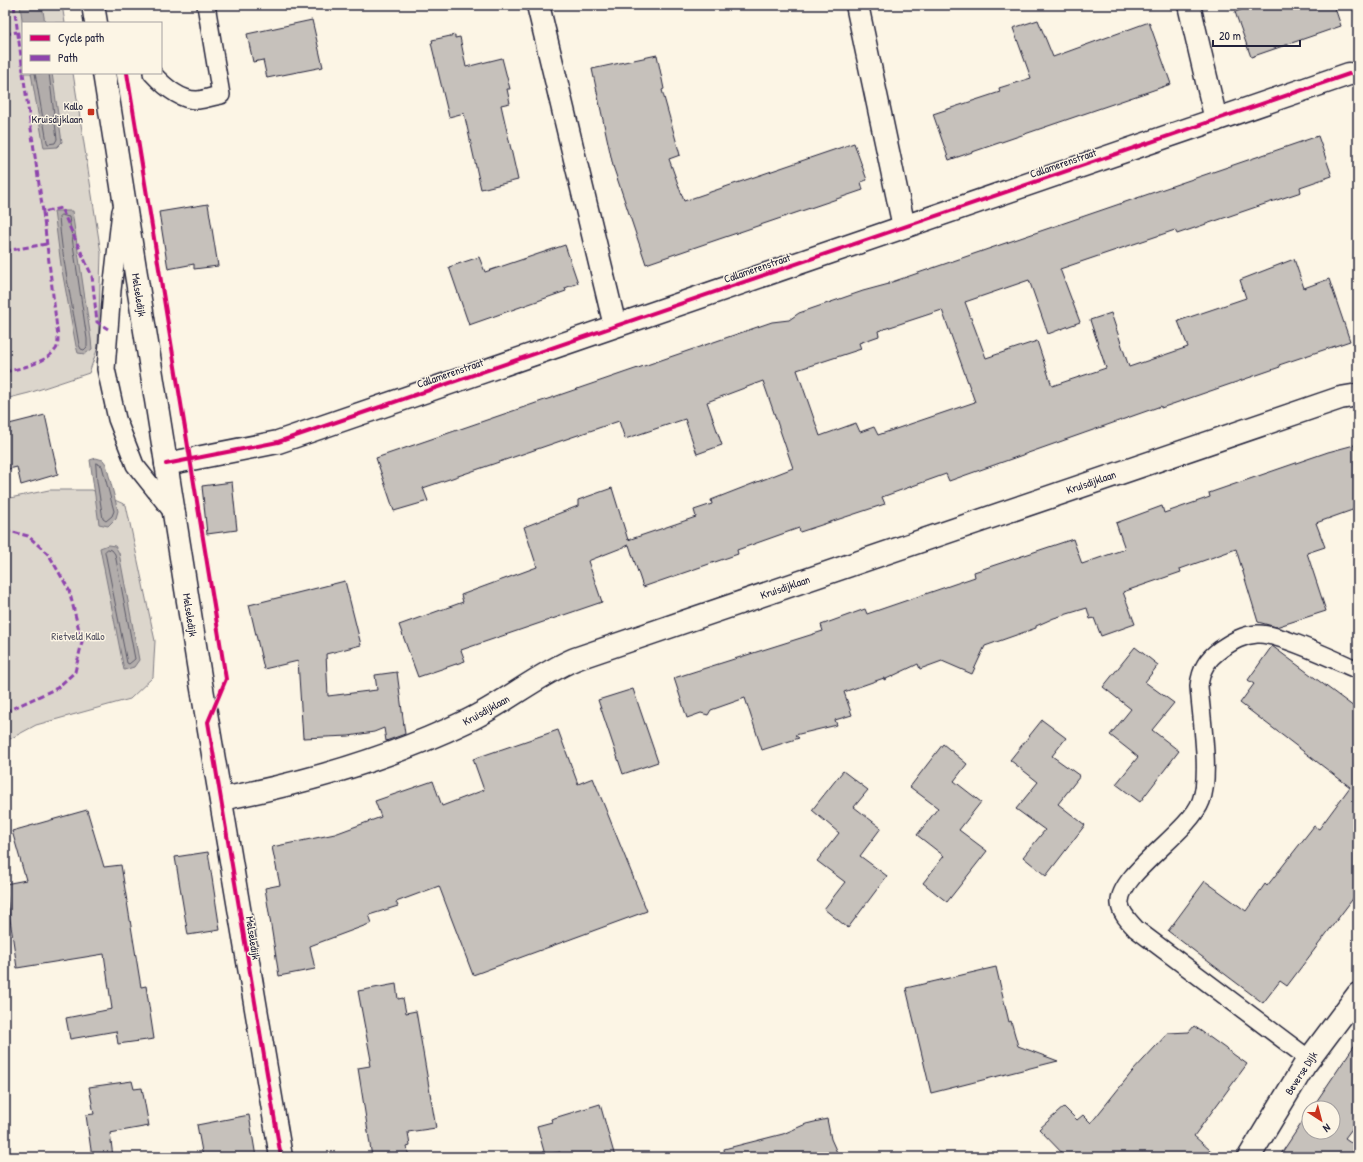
<svg xmlns="http://www.w3.org/2000/svg" width="1363" height="1162" font-family="'Patrick Hand',sans-serif">
  <style>
    .green { fill: #dcd6cc; stroke: #7f7c84 }
    .water { fill: #b2adab; stroke: #78757e }
    .lines { fill: none; stroke-linecap: round; stroke-linejoin: round }
    .shore { stroke: #5c5a68; stroke-width: 1 }
    .building { fill: #c6c1bb; stroke: #22223b; fill-rule: evenodd }
    .lane-casing { stroke: #22223b; stroke-width: 20 }
    .street-casing { stroke: #22223b; stroke-width: 25 }
    .secondary-casing { stroke: #22223b; stroke-width: 25 }
    .lane { stroke: #fcf5e5; stroke-width: 17 }
    .street { stroke: #fcf5e5; stroke-width: 22 }
    .secondary { stroke: #fcf5e5; stroke-width: 22 }
    .quiet { stroke: #8e44ad; stroke-width: 3; stroke-dasharray: 6 3; stroke-linecap: butt }
    .cycleway-casing { stroke: #fcf5e5; stroke-width: 6 }
    .cycleway { stroke: #d6006c; stroke-width: 4 }
    .poi-dot { fill: #c8321e; stroke: #fcf5e5; stroke-width: 1.5 }
    .labels { text-anchor: middle; stroke-width: 3; stroke-linejoin: round; paint-order: stroke }
    .poi-label { font-size: 11px; fill: #22223b; stroke: #fcf5e5; text-anchor: end }
    .street-label { font-size: 11px; fill: #22223b; stroke: #fcf5e5 }
    .park-label { font-size: 11px; fill: #504f5f; stroke: #fcf5e5 }
  </style>
  <rect width="100%" height="100%" fill="#fcf5e5"/>
  <filter id="ink" filterUnits="userSpaceOnUse"><feTurbulence type="fractalNoise" baseFrequency=".025" numOctaves="2"/><feDisplacementMap in="SourceGraphic" scale="8" xChannelSelector="R" yChannelSelector="G"/><feConvolveMatrix kernelMatrix="1 2 1 2 8 2 1 2 1" color-interpolation-filters="sRGB"/></filter>
  <g filter="url(#ink)">
    <path class="green" d="M 5,5 L 62,5 L 65,23 L 23,23 L 23,73 L 73,73 L 101,253 L 98,347 L 89,373 L 29,393 L 5,399 Z
      M 49,490 L 92,490 L 126,505 L 155,641 L 153,677 L 130,699 L 36,725 L 8,740 L 5,744 L 5,499 Z"/>
    <path class="water" d="M 20,5 L 42,5 L 45,23 L 23,23 L 23,26 Z
      M 31,73 L 52,73 L 62,142 L 57,147 L 44,148 Z
      M 54,211 L 72,211 L 91,339 L 92,349 L 85,354 L 78,353 L 76,346 L 61,265 Z
      M 96,458 L 103,460 L 106,464 L 118,511 L 116,518 L 108,526 L 99,524 L 90,460 Z
      M 108,545 L 115,546 L 119,553 L 139,660 L 134,667 L 124,670 L 100,548 Z"/>
    <g class="lines">
      <path class="shore" d="M 35,73 L 47,142 L 48,144 L 55,143 L 57,139 L 49,73
        M 61,215 L 69,217 L 87,339 L 87,347 L 84,350 L 81,349 L 79,345 C 72,303 62,260 59,217 Z
        M 96,463 L 102,466 L 114,511 L 112,516 L 106,521 L 103,519 L 97,481 Z
        M 108,549 L 112,550 L 115,554 L 135,659 L 129,664 L 127,663 L 105,552 Z"/>
    </g>
    <path class="building" d="M 1255,5 L 1334,5 L 1341,26 L 1251,57 L 1235,12 Z
      M 312,20 L 323,67 L 267,78 L 263,60 L 253,62 L 247,34 Z
      M 1038,20 L 1053,57 L 1149,22 L 1171,84 L 949,160 L 933,114 L 1000,92 L 999,88 L 1031,78 L 1013,28 Z
      M 455,35 L 455,38 L 460,37 L 466,67 L 502,58 L 510,89 L 507,89 L 510,103 L 501,105 L 518,180 L 481,189 L 464,113 L 449,117 L 431,43 L 433,43 L 432,40 Z
      M 657,55 L 664,89 L 662,90 L 680,155 L 669,159 L 684,201 L 854,143 L 867,180 L 861,182 L 863,190 L 646,264 L 613,166 L 592,69 Z
      M 1318,136 L 1332,176 L 1300,187 L 1301,192 L 1256,207 L 1177,234 L 1175,230 L 1060,269 L 1080,322 L 1048,334 L 1029,280 L 965,302 L 986,358 L 1037,341 L 1052,386 L 1106,368 L 1090,320 L 1111,313 L 1129,367 L 1188,347 L 1178,321 L 1246,298 L 1240,280 L 1294,259 L 1304,288 L 1329,279 L 1350,341 L 1279,365 L 1280,367 L 1161,408 L 1161,406 L 949,481 L 946,474 L 882,497 L 885,504 L 800,532 L 799,528 L 737,550 L 738,554 L 643,587 L 629,545 L 588,561 L 602,602 L 461,650 L 465,661 L 418,677 L 399,625 L 463,602 L 461,595 L 537,567 L 524,527 L 578,506 L 578,500 L 612,488 L 628,540 L 696,517 L 694,510 L 712,504 L 711,500 L 793,468 L 763,381 L 707,402 L 722,445 L 697,454 L 685,419 L 625,439 L 619,421 L 423,488 L 428,501 L 394,511 L 376,458 L 772,322 L 789,320 L 799,313 L 863,291 L 889,284 L 889,283 ZM 942,310 L 975,402 L 878,435 L 874,427 L 860,432 L 856,423 L 820,436 L 797,370 L 861,349 L 859,343 L 879,336 L 878,331 Z
      M 208,204 L 218,266 L 194,269 L 194,264 L 168,269 L 159,212 Z
      M 565,245 L 578,283 L 565,288 L 566,291 L 469,325 L 449,267 L 479,257 L 485,272 Z
      M 45,415 L 58,474 L 21,485 L 17,467 L 5,470 L 5,425 Z
      M 1358,444 L 1358,508 L 1316,523 L 1325,547 L 1307,553 L 1326,611 L 1276,627 L 1258,622 L 1236,549 L 1180,569 L 1181,572 L 1123,592 L 1135,624 L 1101,636 L 1094,618 L 1090,619 L 1087,608 L 1054,618 L 1036,626 L 1036,628 L 985,646 L 972,674 L 942,661 L 920,669 L 918,664 L 884,680 L 884,678 L 844,692 L 852,715 L 835,720 L 837,725 L 795,735 L 799,738 L 762,750 L 745,698 L 711,710 L 708,715 L 701,713 L 687,718 L 674,678 L 823,631 L 821,625 L 865,609 L 867,614 L 975,577 L 974,572 L 1073,539 L 1082,564 L 1125,549 L 1116,523 L 1162,506 L 1164,513 L 1210,497 L 1209,493 L 1328,452 Z
      M 232,482 L 237,530 L 207,534 L 202,486 Z
      M 345,581 L 361,645 L 326,654 L 328,696 L 377,690 L 375,675 L 397,672 L 405,734 L 386,741 L 384,728 L 374,732 L 349,736 L 303,738 L 298,661 L 264,669 L 249,605 Z
      M 1272,646 L 1358,710 L 1358,892 L 1287,986 L 1280,981 L 1263,1003 L 1168,931 L 1205,881 L 1246,911 L 1265,884 L 1267,886 L 1314,826 L 1319,829 L 1350,787 L 1240,703 L 1254,684 L 1248,680 Z
      M 1135,647 L 1158,665 L 1145,682 L 1174,703 L 1152,730 L 1179,751 L 1140,802 L 1116,784 L 1138,757 L 1110,735 L 1131,709 L 1103,687 Z
      M 633,689 L 658,762 L 623,774 L 598,700 Z
      M 1042,720 L 1066,738 L 1052,756 L 1080,776 L 1058,804 L 1085,825 L 1046,876 L 1023,857 L 1045,830 L 1016,809 L 1038,782 L 1010,760 Z
      M 558,730 L 578,784 L 593,778 L 647,911 L 473,975 L 439,886 L 396,902 L 398,906 L 369,915 L 372,923 L 310,946 L 315,969 L 279,976 L 265,888 L 280,885 L 272,847 L 335,834 L 381,817 L 375,801 L 433,781 L 442,806 L 484,790 L 473,759 Z
      M 943,744 L 967,764 L 954,781 L 981,802 L 959,830 L 987,851 L 947,902 L 923,883 L 944,856 L 917,835 L 938,808 L 910,787 Z
      M 843,771 L 868,790 L 854,807 L 881,828 L 860,856 L 887,876 L 848,928 L 824,909 L 845,882 L 817,861 L 839,833 L 812,810 Z
      M 87,810 L 104,867 L 121,865 L 141,987 L 146,986 L 154,1039 L 118,1044 L 116,1031 L 70,1039 L 66,1018 L 112,1009 L 104,954 L 17,968 L 5,884 L 26,880 L 12,831 Z
      M 208,852 L 220,930 L 188,935 L 175,857 Z
      M 996,967 L 1009,1022 L 1011,1021 L 1018,1046 L 1058,1061 L 931,1093 L 906,988 Z
      M 396,984 L 398,999 L 403,998 L 406,1013 L 416,1011 L 436,1128 L 408,1132 L 410,1146 L 407,1147 L 409,1157 L 372,1157 L 358,1068 L 370,1066 L 369,1061 L 371,1060 L 358,991 Z
      M 1194,1026 L 1247,1064 L 1194,1136 L 1218,1157 L 1066,1157 L 1039,1129 L 1064,1107 L 1077,1120 L 1083,1115 L 1091,1123 L 1132,1072 L 1168,1033 L 1189,1032 Z
      M 1358,1040 L 1358,1121 L 1345,1138 L 1358,1147 L 1358,1157 L 1279,1157 L 1309,1112 L 1309,1132 L 1333,1132 L 1333,1108 L 1312,1108 Z
      M 132,1081 L 134,1089 L 142,1088 L 149,1126 L 110,1133 L 113,1157 L 92,1157 L 86,1115 L 94,1114 L 89,1087 Z
      M 600,1104 L 615,1157 L 561,1157 L 560,1152 L 545,1155 L 537,1126 L 552,1122 L 551,1119 Z
      M 249,1115 L 256,1157 L 203,1157 L 197,1125 Z
      M 827,1119 L 831,1139 L 839,1157 L 725,1157 L 724,1149 L 783,1134 L 806,1124 Z"/>
    <g class="lines">
      <defs>
        <path id="lane" d="M 152,73 C 163,85 181,101 198,100 C 206,99 214,96 221,95 L 206,5
          M 121,211 L 112,290 L 106,369 L 117,419 L 135,465 L 174,514
          M 1309,1059 L 1136,929 C 1130,922 1121,914 1120,904 C 1117,875 1190,832 1201,801 C 1211,776 1201,715 1199,686 C 1201,669 1207,659 1221,649 C 1233,641 1243,635 1257,634 C 1277,632 1337,661 1358,670"/>
        <path id="street" d="M 538,5 L 615,326
          M 857,5 L 904,227
          M 1189,5 L 1216,120
          M 166,464 L 278,442 L 1349,74
          M 221,799 C 306,783 388,759 467,721 C 505,703 537,675 575,659 L 1340,398 L 1358,395
          M 1249,1157 L 1304,1066 L 1358,994"/>
        <path id="secondary" d="M 93,5 L 96,23
          M 104,73 L 201,683 L 281,1157"/>
      </defs>
      <use href="#lane" class="lane-casing"/>
      <use href="#street" class="street-casing"/>
      <use href="#secondary" class="secondary-casing"/>
      <use href="#lane" class="lane"/>
      <use href="#street" class="street"/>
      <use href="#secondary" class="secondary"/>
      <path class="quiet" d="M 14,5 L 23,71
        M 5,34 L 17,32
        M 23,73 L 43,212
        M 5,251 L 47,244
        M 5,372 C 21,368 46,363 56,349 C 58,346 58,341 58,337 L 43,212 L 61,208 L 92,276 L 97,322 L 108,329
        M 5,530 L 28,536 L 49,555 L 69,590 L 82,642 L 75,672 L 57,688 L 5,712"/>
      <defs>
        <path id="cycleway" d="M 127,73 L 226,679 L 208,722 L 281,1157
          M 166,464 L 278,442 L 1349,74"/>
      </defs>
      <use href="#cycleway" class="cycleway-casing"/>
      <use href="#cycleway" class="cycleway"/>
    </g>
  </g>
  <rect class="poi-dot" x="87" y="108" width="8" height="8" rx="2"/>
  <g class="labels">
    <g class="poi-label">
      <text x="83" y="110">Kallo<tspan x="83" dy="13">Kruisdijklaan</tspan></text>
    </g>
    <g class="street-label">
      <text transform="translate(1063 163) rotate(-19)" y="4">Callamerenstraat</text>
      <text transform="translate(757 268) rotate(-19)" y="4">Callamerenstraat</text>
      <text transform="translate(139 295) rotate(81)" y="4">Melseledijk</text>
      <text transform="translate(450 373) rotate(-19)" y="4">Callamerenstraat</text>
      <text transform="translate(1091 482) rotate(-19)" y="4">Kruisdijklaan</text>
      <text transform="translate(785 587) rotate(-19)" y="4">Kruisdijklaan</text>
      <text transform="translate(190 615) rotate(81)" y="4">Melseledijk</text>
      <text transform="translate(486 710) rotate(-29)" y="4">Kruisdijklaan</text>
      <text transform="translate(253 938) rotate(81)" y="4">Melseledijk</text>
      <text transform="translate(1301 1073) rotate(-57)" y="4">Beverse Dijk</text>
    </g>
    <g class="park-label">
      <text x="78" y="640">Rietveld Kallo</text>
    </g>
  </g>
  <rect width="1363" height="1162" fill="none" stroke="#fcf5e5" stroke-width="20"/>
  <rect x="10" y="10" width="1343" height="1142" fill="none" stroke="#22223b" stroke-width="1.5" filter="url(#ink)"/>
  <rect x="22" y="22" width="140" height="52" fill="#fcf5e5" stroke="#a5a1a1"/>
  <rect x="30" y="35" width="20" height="6" fill="#d6006c" stroke="#a5a1a1"/>
  <text x="58" y="42" font-size="12" fill="#22223b">Cycle path</text>
  <rect x="30" y="55" width="20" height="6" fill="#8e44ad" stroke="#a5a1a1"/>
  <text x="58" y="62" font-size="12" fill="#22223b">Path</text>
  <g transform="translate(1321 1120) rotate(144)"><circle r="19" fill="#fcf5e5" stroke="#a5a1a1"/>
  <path d="M0-3L7 15L0 10L-7 15Z" fill="#c8321e"/>
  <text y="-6" font-size="11" font-weight="bold" text-anchor="middle" fill="#22223b">N</text>
  </g>
  <path d="M1213 40v6h87v-6" fill="none" stroke="#22223b" stroke-width="2"/>
  <text x="1219" y="40" font-size="12" fill="#22223b" stroke="#fcf5e5" stroke-width="3" paint-order="stroke">20 m</text>
</svg>
